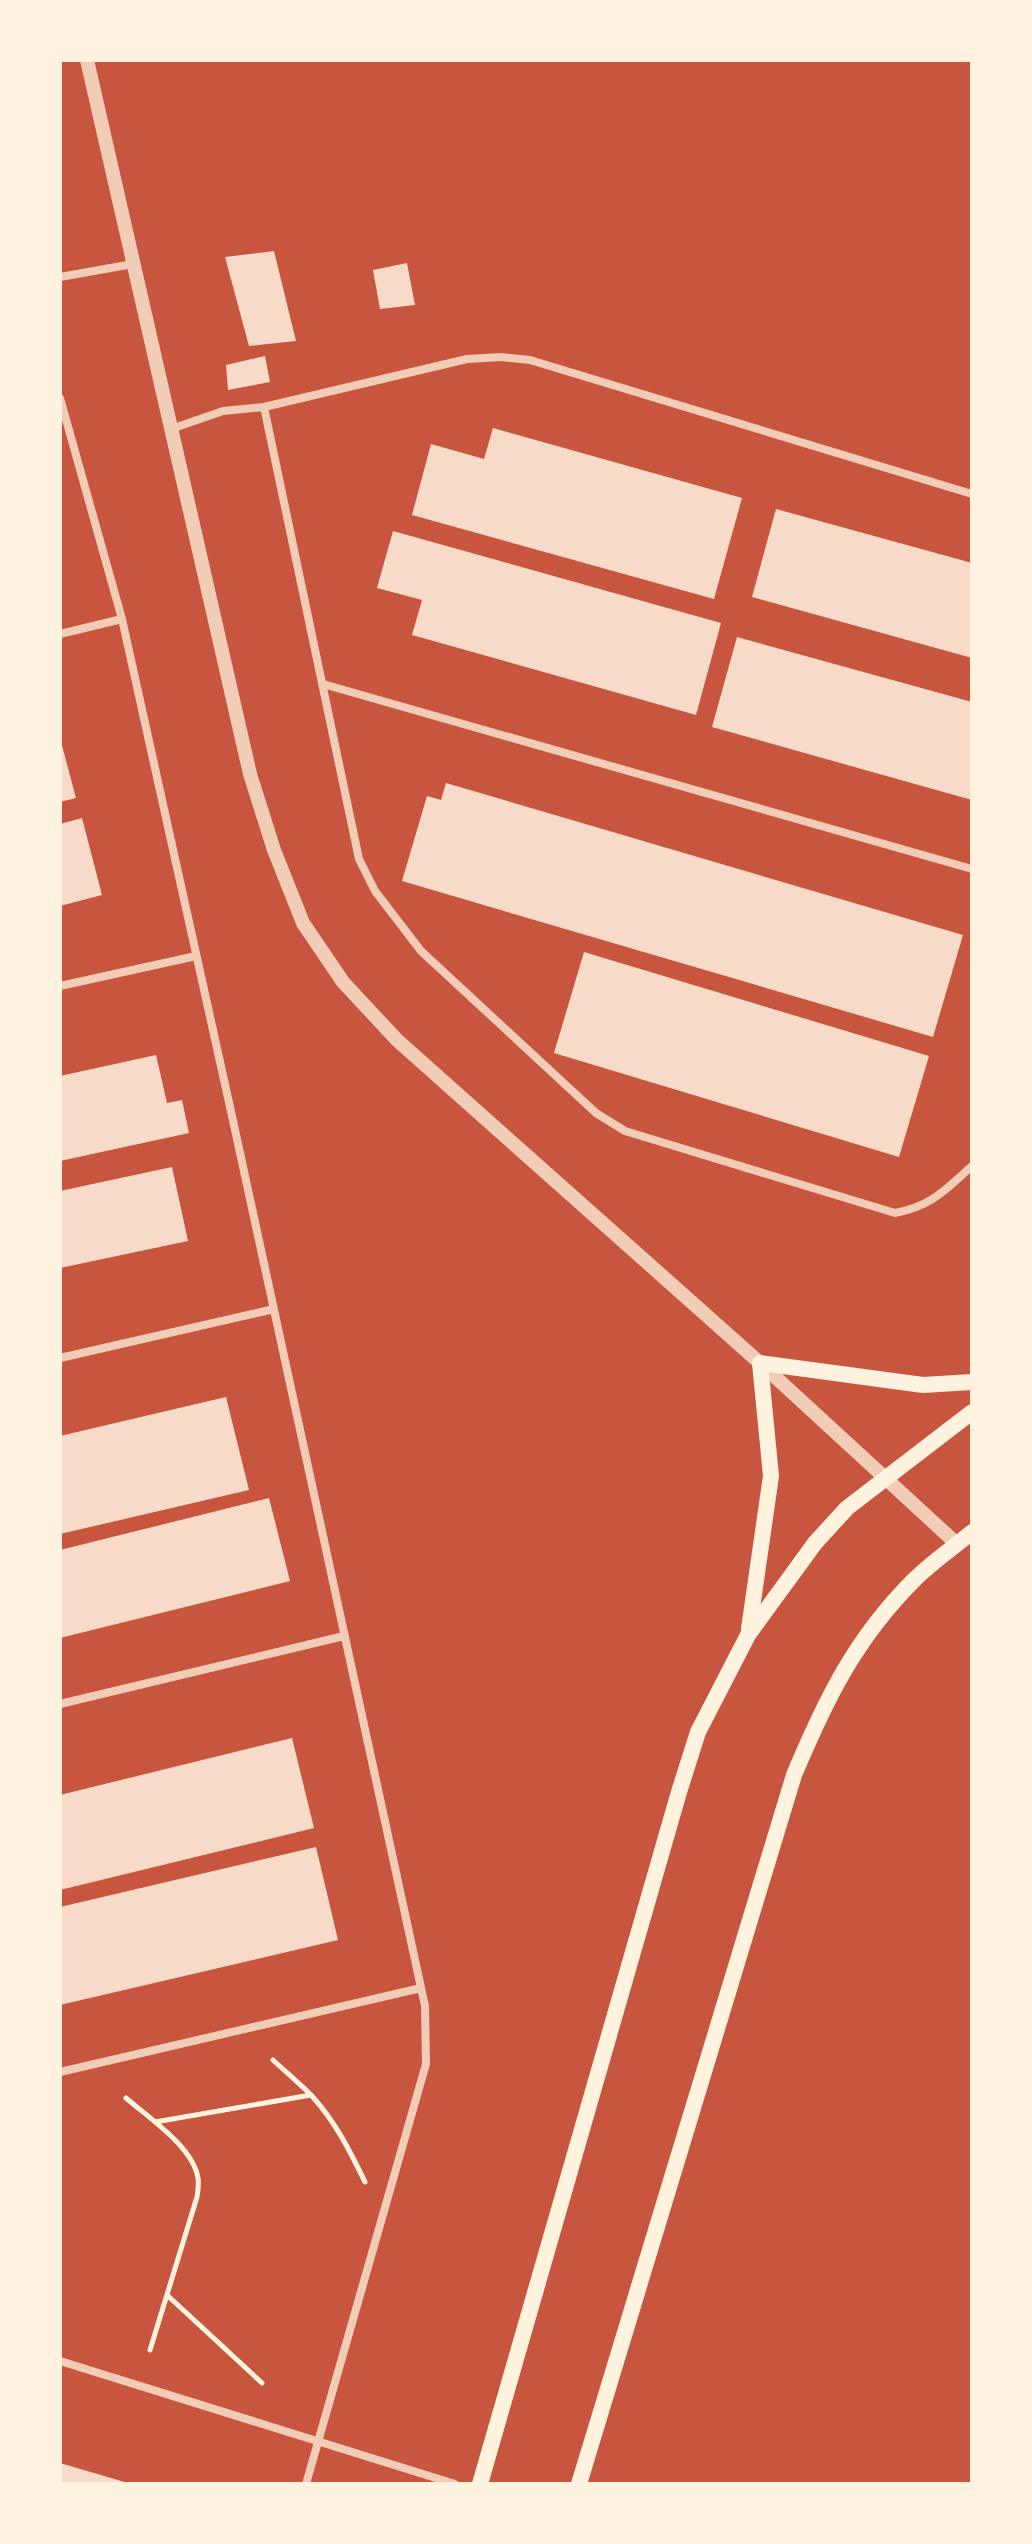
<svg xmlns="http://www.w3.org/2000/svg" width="1032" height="2544" font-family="'Work Sans',sans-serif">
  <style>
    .building { fill: #f7dbc8 }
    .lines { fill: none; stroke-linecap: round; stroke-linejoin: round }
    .path { stroke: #fff3e0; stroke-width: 5 }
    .minor { stroke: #f1ccb7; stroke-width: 8 }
    .tertiary { stroke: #f1ccb7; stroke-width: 14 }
    .secondary { stroke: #fff3e0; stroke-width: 16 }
  </style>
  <rect width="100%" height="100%" fill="#c8553d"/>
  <path class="building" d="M 274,251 L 296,341 L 249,346 L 225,257 Z
    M 407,263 L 415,305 L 380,309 L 373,270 Z
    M 265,356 L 270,382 L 228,390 L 226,365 Z
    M 493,428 L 742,498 L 714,599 L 412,515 L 431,444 L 484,459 Z
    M 776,509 L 972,563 L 972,658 L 752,597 Z
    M 393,531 L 721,623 L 696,715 L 412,635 L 422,600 L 377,588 Z
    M 737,637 L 972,702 L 972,800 L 712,727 Z
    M 60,738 L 76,798 L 60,802 Z
    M 446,783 L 963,935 L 933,1037 L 402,881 L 427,796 L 441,800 Z
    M 82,818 L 102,895 L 60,906 L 60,824 Z
    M 584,952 L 929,1056 L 899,1157 L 554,1053 Z
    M 156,1055 L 167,1103 L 182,1100 L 189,1133 L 60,1161 L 60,1076 Z
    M 172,1167 L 188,1241 L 60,1268 L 60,1191 Z
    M 226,1397 L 249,1490 L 60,1534 L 60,1436 Z
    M 269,1498 L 290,1581 L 60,1638 L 60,1550 Z
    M 292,1738 L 314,1828 L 60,1890 L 60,1795 Z
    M 316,1847 L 338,1940 L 60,2005 L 60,1907 Z
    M 60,2463 L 128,2483 L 127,2484 L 60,2484 Z"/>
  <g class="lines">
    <path class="path" d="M 273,2060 C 286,2072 299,2083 311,2095 C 335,2121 350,2151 365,2182
      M 126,2098 C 149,2118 193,2147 198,2178 C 199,2184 198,2191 197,2197 L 150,2350
      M 155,2122 L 311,2095
      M 167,2295 L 262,2383"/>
    <path class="minor" d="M 60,277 L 133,264
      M 60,398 L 122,619 L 232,1116 L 425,2006 L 426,2064 L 306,2484
      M 264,407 L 359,859 L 375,891 L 421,951 L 596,1113 L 625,1131 L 895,1213 C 932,1206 945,1190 972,1166
      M 171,429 L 223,411 L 264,407 L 467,359 L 501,357 L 530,360 L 972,494
      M 60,634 L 122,619
      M 323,684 L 972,869
      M 60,986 L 196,956
      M 60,1358 L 274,1309
      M 60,1704 L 344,1636
      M 60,2072 L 421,1988
      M 60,2361 L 455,2484"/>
    <path class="tertiary" d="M 87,60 L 250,774 L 274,850 L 303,923 L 343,982 L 397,1040 L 760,1363 L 957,1544"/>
    <path class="secondary" d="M 749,1629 L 771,1476 L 760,1363 L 923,1385 L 972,1382
      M 480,2484 L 679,1792 L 698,1732 L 748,1635 L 815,1543 L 847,1508 L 972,1412
      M 579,2484 L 794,1775 C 826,1699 855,1639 914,1580 C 932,1562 953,1548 972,1532"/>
  </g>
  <rect width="1032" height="2544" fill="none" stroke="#fff3e0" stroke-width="124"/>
</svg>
